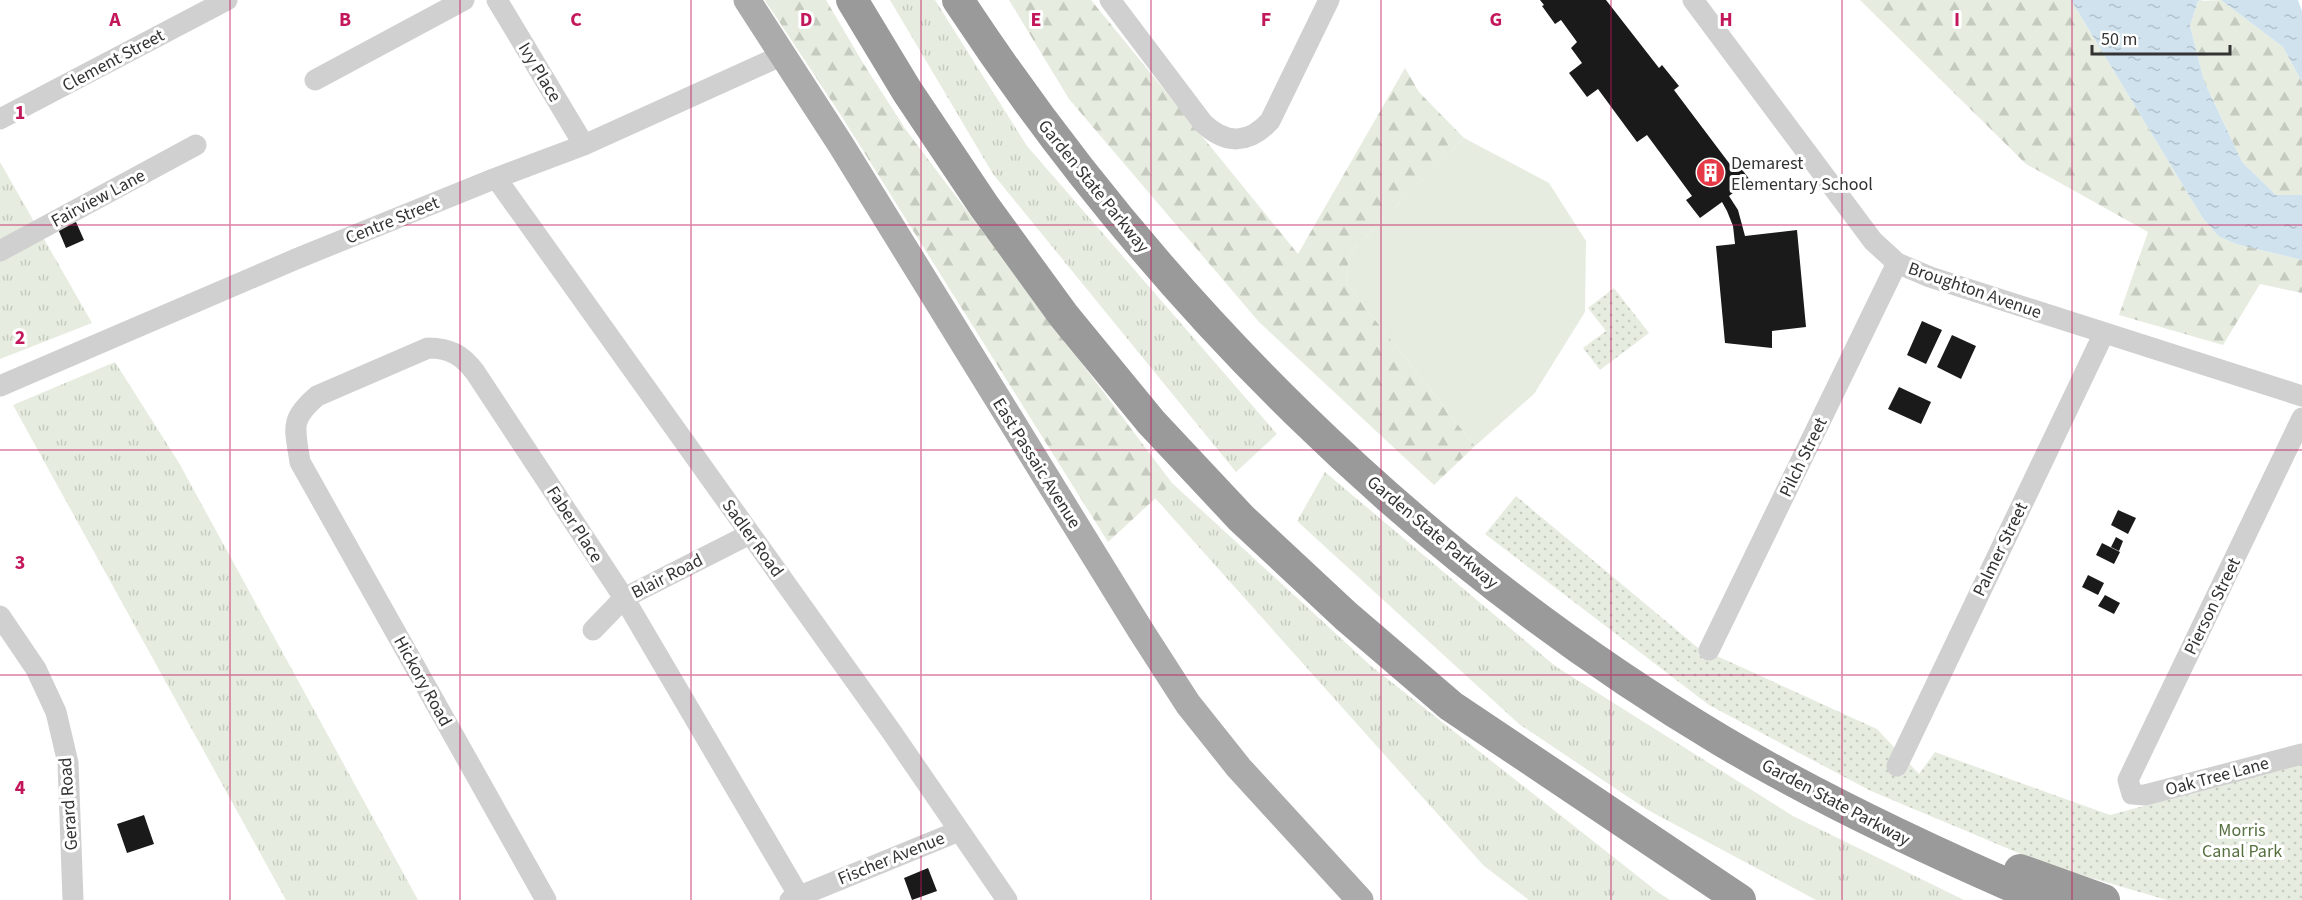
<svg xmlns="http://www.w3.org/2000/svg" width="2302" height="900" font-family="'Source Sans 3',sans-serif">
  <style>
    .grass { fill: url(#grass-tufts) }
    .forest { fill: url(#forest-firs) }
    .park { fill: url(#park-dots) }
    .pitch { fill: #e6ecdf }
    .water { fill: url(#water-ripples) }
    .building { fill: #1a1a1a }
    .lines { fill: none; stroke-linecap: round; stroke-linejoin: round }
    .minor { stroke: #d0d0d0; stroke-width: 21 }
    .major { stroke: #ababab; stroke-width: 27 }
    .highway { stroke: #9a9a9a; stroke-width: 32 }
    .grid { fill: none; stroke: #c2185b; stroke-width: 1.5; stroke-opacity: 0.55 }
    .labels { text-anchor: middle; stroke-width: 6; stroke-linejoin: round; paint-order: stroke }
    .street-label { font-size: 18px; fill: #333; stroke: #fff }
    .poi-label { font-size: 18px; fill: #333; stroke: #fff; text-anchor: start }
    .park-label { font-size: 18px; fill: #56703f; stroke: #fff }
    .grid-label { font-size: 20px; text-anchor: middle; font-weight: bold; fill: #c2185b; stroke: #fff; stroke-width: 6; stroke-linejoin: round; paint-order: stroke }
  </style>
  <defs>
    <pattern id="grass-tufts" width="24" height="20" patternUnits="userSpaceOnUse" patternTransform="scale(1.5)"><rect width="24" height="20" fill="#e6ecdf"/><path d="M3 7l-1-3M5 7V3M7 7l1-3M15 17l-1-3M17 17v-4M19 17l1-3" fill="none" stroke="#c6cbc0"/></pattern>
    <pattern id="forest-firs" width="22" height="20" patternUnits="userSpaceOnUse" patternTransform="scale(1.5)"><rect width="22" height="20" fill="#e6ecdf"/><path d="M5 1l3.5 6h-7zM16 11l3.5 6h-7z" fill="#c6cbc0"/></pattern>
    <pattern id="park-dots" width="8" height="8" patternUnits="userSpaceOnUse" patternTransform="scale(1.5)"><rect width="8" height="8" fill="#e6ecdf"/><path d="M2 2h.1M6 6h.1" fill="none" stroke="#c6cbc0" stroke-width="1.8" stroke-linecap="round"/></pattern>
    <pattern id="water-ripples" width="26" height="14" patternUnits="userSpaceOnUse" patternTransform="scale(1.5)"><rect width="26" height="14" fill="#cfe2ee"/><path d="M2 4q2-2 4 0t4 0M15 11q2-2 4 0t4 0" fill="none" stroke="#b2c2cd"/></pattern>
  </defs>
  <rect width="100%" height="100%" fill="#fff"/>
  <path class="grass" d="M 890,0 L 935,0 L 1027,146 L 1277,434 L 1236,472 L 993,174 Z
    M 0,162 L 92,323 L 0,359 Z
    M 115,362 L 179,463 L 418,900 L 286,900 L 13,405 Z
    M 1325,472 L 1555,666 L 1793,816 L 1964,900 L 1816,900 L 1646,809 L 1519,724 L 1297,521 Z
    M 1172,483 L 1371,666 L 1659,893 L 1670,900 L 1529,900 L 1484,866 L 1155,498 Z"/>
  <path class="forest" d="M 765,0 L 826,0 L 863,63 L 906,130 L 1172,483 L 1108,542 L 842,117 Z
    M 1009,0 L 1091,0 L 1298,254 L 1405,68 L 1419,92 L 1464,138 L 1350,253 L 1346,283 L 1475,446 L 1434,485 L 1259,322 L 1069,99 Z
    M 1860,0 L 2071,0 L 2202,217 L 2218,236 L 2236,244 L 2302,260 L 2302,293 L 2260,284 L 2223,345 L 2119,315 L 2148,232 L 2026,164 Z
    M 2221,0 L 2283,47 L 2302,82 L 2302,195 L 2276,195 L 2242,162 L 2204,81 L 2190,26 L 2198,1 Z"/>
  <path class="park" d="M 1614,288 L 1649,333 L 1600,370 L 1583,348 L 1606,331 L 1588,308 Z
    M 1516,496 L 1697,647 L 1877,729 L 1919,774 L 1935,752 L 2110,815 L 2302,764 L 2302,900 L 2167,900 L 2047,865 L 1871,791 L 1709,705 L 1485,534 Z"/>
  <path class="pitch" d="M 1464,138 L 1549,183 L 1586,241 L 1585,312 L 1534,394 L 1475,446 L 1346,283 L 1350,253 Z"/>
  <path class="water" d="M 2071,0 L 2204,0 L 2198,1 L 2190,26 L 2204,81 L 2242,162 L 2276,195 L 2302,195 L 2302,260 L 2236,244 L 2218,236 L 2202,217 Z
    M 2221,0 L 2298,0 L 2302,11 L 2302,82 L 2283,47 Z"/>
  <path class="building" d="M 1540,0 L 1606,0 L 1659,68 L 1662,65 L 1679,86 L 1674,90 L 1732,167 L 1737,163 L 1750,180 L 1729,196 L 1738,210 L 1745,236 L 1797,230 L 1806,327 L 1772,331 L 1772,348 L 1725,343 L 1716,246 L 1735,244 L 1733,226 L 1727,211 L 1722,202 L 1700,218 L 1686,200 L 1692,196 L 1647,135 L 1637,142 L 1598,89 L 1587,97 L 1569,73 L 1582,63 L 1571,48 L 1577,42 L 1561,20 L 1555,24 L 1542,6 L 1544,5 Z
    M 76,222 L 84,240 L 66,248 L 58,229 Z
    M 1922,321 L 1942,330 L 1926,364 L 1907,355 Z
    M 1952,335 L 1976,346 L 1961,379 L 1937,367 Z
    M 1899,387 L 1931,402 L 1921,424 L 1888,409 Z
    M 2118,510 L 2136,518 L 2128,534 L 2111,525 Z
    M 2116,537 L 2123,541 L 2119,551 L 2111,547 Z
    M 2102,543 L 2120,552 L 2114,564 L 2096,555 Z
    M 2088,575 L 2104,583 L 2098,595 L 2082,587 Z
    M 2105,595 L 2120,603 L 2114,614 L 2098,606 Z
    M 144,815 L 154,844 L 127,853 L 117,824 Z
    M 928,868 L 937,891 L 912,900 L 904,878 Z"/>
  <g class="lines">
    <path class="minor" d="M 497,0 L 584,145
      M 1110,0 L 1203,123 C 1226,145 1249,144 1270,121 L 1329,0
      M 1693,0 L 1873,241 L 1897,263 L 1930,277 L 2302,396
      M 315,80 L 464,0
      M 0,119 L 227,0
      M 496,178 L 891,731 L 1007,900
      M 0,251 L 196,145
      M 0,386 L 296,259 L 496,178 L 584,145 L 783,55
      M 2302,418 L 2128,780 L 2132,794 L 2145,795 L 2302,754
      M 0,616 L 36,669 L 56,712 L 68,763 L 73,900
      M 593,630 L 624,598 L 750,534
      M 1709,650 L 1897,263
      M 1897,766 L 2104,333
      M 546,900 L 300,462 C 295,428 289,420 317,396 L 428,348 C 450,348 462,355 475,372 L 624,598 L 799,896
      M 790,900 L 959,831"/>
    <path class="major" d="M 747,0 L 841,145 L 1141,631 L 1188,704 L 1239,768 L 1360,900"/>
    <path class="highway" d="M 852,0 L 907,91 L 984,206 L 1064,316 L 1151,422 L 1241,518 L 1346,616 L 1451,706 L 1740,900
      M 958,0 C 1154,298 1415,558 1722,741 C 1825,802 1934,853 2044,900
      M 2020,870 L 2104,900"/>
  </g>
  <path class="grid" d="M 230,0 L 230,900M 460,0 L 460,900M 691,0 L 691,900M 921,0 L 921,900M 1151,0 L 1151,900M 1381,0 L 1381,900M 1611,0 L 1611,900M 1842,0 L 1842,900M 2072,0 L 2072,900M 0,225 L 2302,225M 0,450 L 2302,450M 0,675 L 2302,675"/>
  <defs>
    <symbol id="building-disc" viewBox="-11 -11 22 22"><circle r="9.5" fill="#e63946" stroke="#fff"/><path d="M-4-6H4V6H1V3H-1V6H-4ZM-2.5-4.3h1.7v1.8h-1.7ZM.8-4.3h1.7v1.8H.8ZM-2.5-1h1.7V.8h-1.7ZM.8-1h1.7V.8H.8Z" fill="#fff"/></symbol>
  </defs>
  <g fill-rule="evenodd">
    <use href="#building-disc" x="1694" y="156" width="33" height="33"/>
  </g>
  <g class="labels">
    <g class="street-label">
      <text transform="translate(113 60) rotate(-28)" y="6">Clement Street</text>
      <text transform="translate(540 72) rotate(59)" y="6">Ivy Place</text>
      <text transform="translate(1094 186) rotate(51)" y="6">Garden State Parkway</text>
      <text transform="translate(98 198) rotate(-28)" y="6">Fairview Lane</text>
      <text transform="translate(392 220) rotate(-22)" y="6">Centre Street</text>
      <text transform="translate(1975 290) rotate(19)" y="6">Broughton Avenue</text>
      <text transform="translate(1803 457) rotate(-64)" y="6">Pilch Street</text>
      <text transform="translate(1037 463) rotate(58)" y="6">East Passaic Avenue</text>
      <text transform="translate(575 524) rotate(57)" y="6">Faber Place</text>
      <text transform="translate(1433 532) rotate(40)" y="6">Garden State Parkway</text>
      <text transform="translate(753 538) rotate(54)" y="6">Sadler Road</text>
      <text transform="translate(2000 549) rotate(-64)" y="6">Palmer Street</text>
      <text transform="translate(667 576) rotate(-27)" y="6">Blair Road</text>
      <text transform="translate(2212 606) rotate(-64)" y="6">Pierson Street</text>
      <text transform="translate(423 681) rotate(61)" y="6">Hickory Road</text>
      <text transform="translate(2217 776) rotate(-15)" y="6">Oak Tree Lane</text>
      <text transform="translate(1836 802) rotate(28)" y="6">Garden State Parkway</text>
      <text transform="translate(68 804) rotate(-94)" y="6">Gerard Road</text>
      <text transform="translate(891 858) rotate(-22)" y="6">Fischer Avenue</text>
    </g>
    <g class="poi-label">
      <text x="1731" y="169">Demarest<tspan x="1731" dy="21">Elementary School</tspan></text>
    </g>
    <g class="park-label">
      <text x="2242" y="836">Morris<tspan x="2242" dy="21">Canal Park</tspan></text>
    </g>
  </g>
  <g class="grid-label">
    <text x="115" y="26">A</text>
    <text x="345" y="26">B</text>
    <text x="576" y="26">C</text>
    <text x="806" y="26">D</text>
    <text x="1036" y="26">E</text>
    <text x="1266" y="26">F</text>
    <text x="1496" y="26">G</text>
    <text x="1726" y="26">H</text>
    <text x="1957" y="26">I</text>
    <text x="20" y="119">1</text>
    <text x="20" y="344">2</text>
    <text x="20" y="569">3</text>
    <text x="20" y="794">4</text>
  </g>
  <path d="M2092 45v9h138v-9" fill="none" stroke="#333333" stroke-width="3"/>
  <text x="2101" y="45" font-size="18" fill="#333333" stroke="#ffffff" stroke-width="4.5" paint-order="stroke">50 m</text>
</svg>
